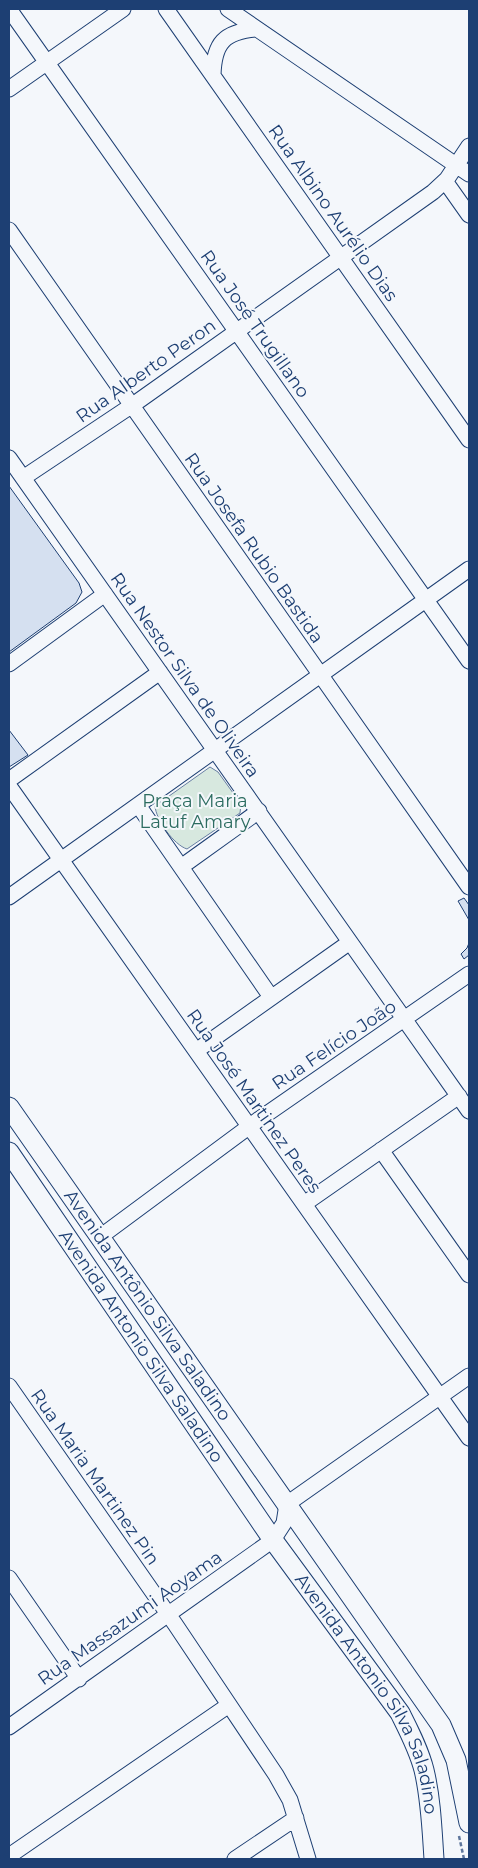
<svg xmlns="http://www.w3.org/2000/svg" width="478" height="1868" font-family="Montserrat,sans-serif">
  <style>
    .green { fill: #d7e8df; stroke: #687fa3 }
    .building { fill: #d5e0f0; stroke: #1d3f73 }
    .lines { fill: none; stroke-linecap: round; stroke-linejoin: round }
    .minor-casing { stroke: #1d3f73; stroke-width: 17 }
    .major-casing { stroke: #1d3f73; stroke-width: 21 }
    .path { stroke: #5e769c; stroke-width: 2.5; stroke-dasharray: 4 2.5; stroke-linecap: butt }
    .minor { stroke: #f4f7fb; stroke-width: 15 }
    .major { stroke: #f4f7fb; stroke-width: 19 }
    .labels { text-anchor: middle; stroke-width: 4; stroke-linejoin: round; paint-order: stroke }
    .street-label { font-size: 18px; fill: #1d3f73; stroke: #f4f7fb }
    .park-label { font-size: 18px; fill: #2c6c60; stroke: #f4f7fb }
  </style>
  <rect width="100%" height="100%" fill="#f4f7fb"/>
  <path class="green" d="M 210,767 L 218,772 L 241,804 L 240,813 L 187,849 C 174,845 156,820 155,806 Z"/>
  <path class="building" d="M 9,486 L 79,583 L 82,592 L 76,603 L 9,652 Z
    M 9,730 L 28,755 L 9,767 Z
    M 464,898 L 469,905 L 469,920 L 458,901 Z
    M 469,943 L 469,955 L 464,959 L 461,954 L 467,948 Z"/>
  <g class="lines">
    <defs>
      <path id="minor" d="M 9,9 L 469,661
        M 166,9 L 469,440
        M 228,9 L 469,174
        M 213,75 C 214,43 224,32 256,29
        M 9,89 L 123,9
        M 445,181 L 469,215
        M 9,230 L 469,887
        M 9,458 L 469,1111
        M 23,478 L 137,402 L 433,192 L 447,179 L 469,146
        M 9,664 L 105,594
        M 9,780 L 160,672
        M 9,786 L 469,1438
        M 138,805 L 271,997
        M 181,867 L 259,811
        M 9,897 L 469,569
        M 196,1051 L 350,942
        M 381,1150 L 469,1275
        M 304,1204 L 459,1096
        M 100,1237 L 258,1120 L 469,974
        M 9,1386 L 175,1624 L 276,1775 L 290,1800 L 308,1859
        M 9,1578 L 79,1679
        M 9,1727 L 273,1540 L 284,1523 L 287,1504 L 469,1376
        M 9,1856 L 229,1705
        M 235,1859 L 296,1818"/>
      <g id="major">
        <path id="s1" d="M 9,1107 L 441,1725 L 456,1760 L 469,1823"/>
        <path id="s2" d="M 9,1152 L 273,1540 L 400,1713 C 409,1731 419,1750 424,1770 C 431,1799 432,1830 434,1859"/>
      </g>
    </defs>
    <use href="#minor" class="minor-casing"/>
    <use href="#major" class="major-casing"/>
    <path class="path" d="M 459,1836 L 464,1859"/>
    <use href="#minor" class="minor"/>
    <use href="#major" class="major"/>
  </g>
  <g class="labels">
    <g class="street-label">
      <text transform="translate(333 213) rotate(55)" y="6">Rua Albino Aurélio Dias</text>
      <text transform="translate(255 324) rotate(55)" y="6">Rua José Trugillano</text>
      <text transform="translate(146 371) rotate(-35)" y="6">Rua Alberto Peron</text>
      <text transform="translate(254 548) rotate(55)" y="6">Rua Josefa Rubio Bastida</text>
      <text transform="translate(185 675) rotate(55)" y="6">Rua Nestor Silva de Oliveira</text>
      <text transform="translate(334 1045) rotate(-34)" y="6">Rua Felício João</text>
      <text transform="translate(254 1101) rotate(55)" y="6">Rua José Martinez Peres</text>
      <text dy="6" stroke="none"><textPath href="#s1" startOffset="242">Avenida Antônio Silva Saladino</textPath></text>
      <text dy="6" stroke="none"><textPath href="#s2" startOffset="235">Avenida Antonio Silva Saladino</textPath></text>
      <text transform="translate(95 1477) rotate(55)" y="6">Rua Maria Martinez Pin</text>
      <text transform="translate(130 1618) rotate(-35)" y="6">Rua Massazumi Aoyama</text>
      <text dy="6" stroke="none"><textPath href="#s2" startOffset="652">Avenida Antonio Silva Saladino</textPath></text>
    </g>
    <g class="park-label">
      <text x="195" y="807">Praça Maria<tspan x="195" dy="21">Latuf Amary</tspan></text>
    </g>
  </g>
  <rect width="478" height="1868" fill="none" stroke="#1d3f73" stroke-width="20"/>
</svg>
